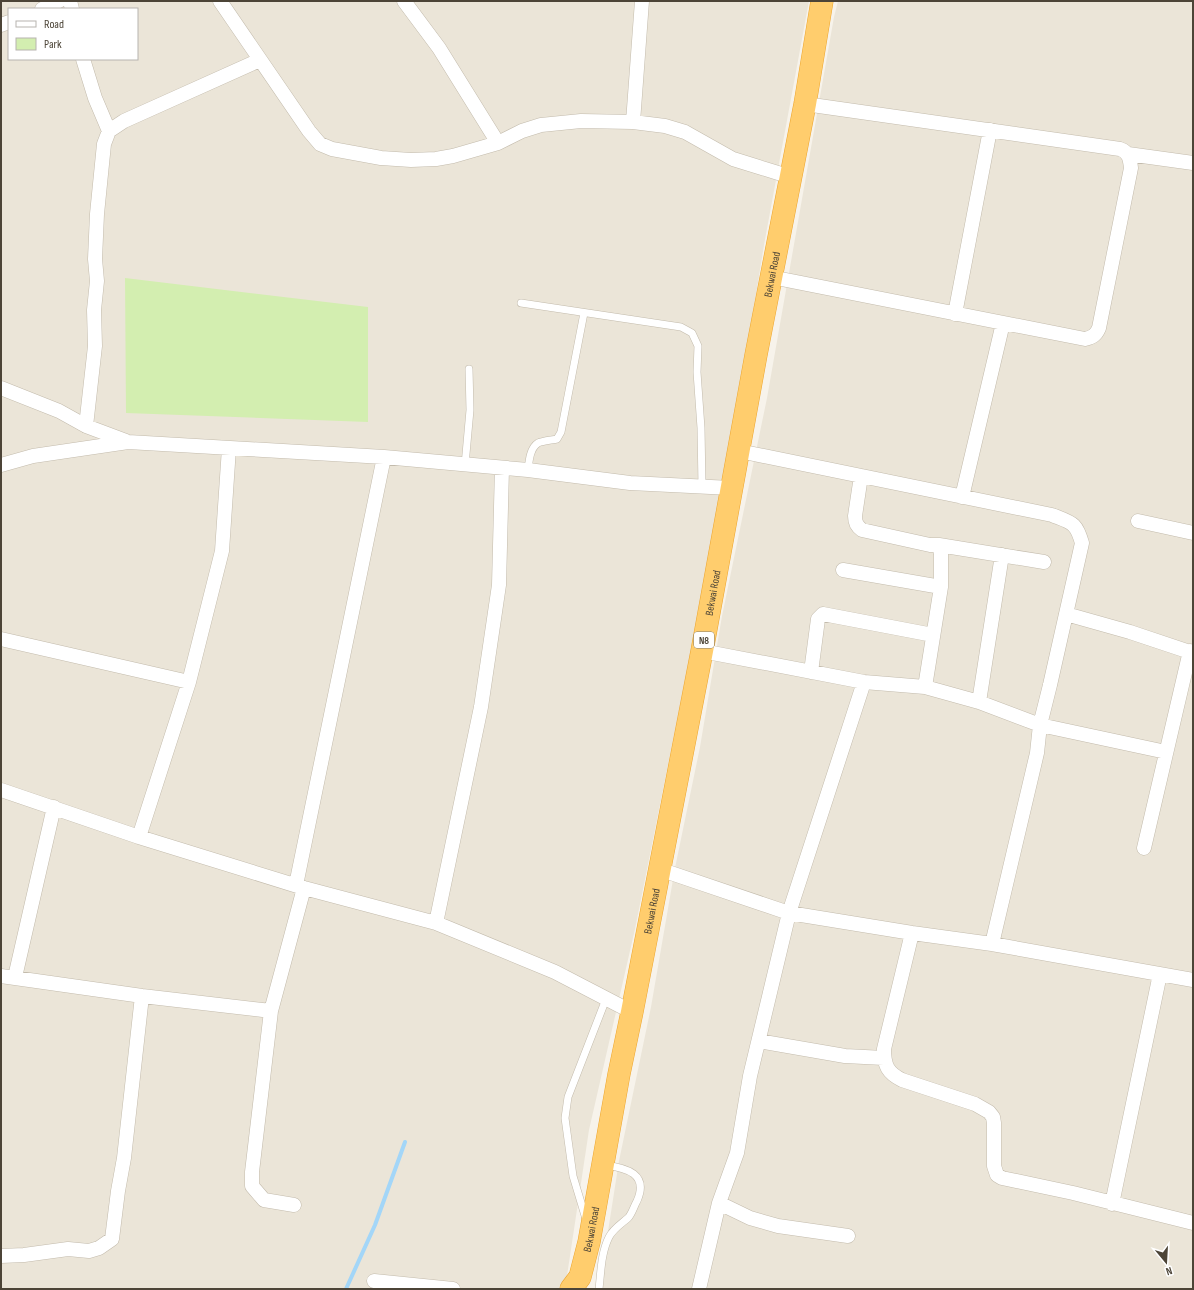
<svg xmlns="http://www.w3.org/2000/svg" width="1194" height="1290" font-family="'Sofia Sans Condensed',sans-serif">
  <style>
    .residential { fill: #ebe5d8; fill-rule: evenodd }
    .green { fill: #d3eeb0 }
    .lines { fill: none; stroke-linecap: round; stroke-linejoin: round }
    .stream { stroke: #a3d6f8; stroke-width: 4 }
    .lane-casing { stroke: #c3bbac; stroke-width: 8 }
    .street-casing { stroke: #c3bbac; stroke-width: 15 }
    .highway-casing { stroke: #eda52e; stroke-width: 23 }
    .lane { stroke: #fff; stroke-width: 7 }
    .street { stroke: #fff; stroke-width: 14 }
    .highway { stroke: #ffcd6d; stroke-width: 22 }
    .labels { text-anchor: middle; stroke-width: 3; stroke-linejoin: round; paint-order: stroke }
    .shield { fill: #fff; stroke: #827c73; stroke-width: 1 }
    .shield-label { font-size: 10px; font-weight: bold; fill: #4c4437 }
    .street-label { font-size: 11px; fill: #4c4437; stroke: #fff }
  </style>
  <rect width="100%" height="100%" fill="#f7f3eb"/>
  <path class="residential" d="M 1,1 L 809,1 L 764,245 L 729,462 L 635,929 L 589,1130 L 565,1289 L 1,1289 ZM 9,9 L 137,9 L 137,59 L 9,59 Z
    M 838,1 L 1193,1 L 1193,1289 L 599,1289 L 619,1161 L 651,1007 L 675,868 L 700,747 L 722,616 L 767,398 L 834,17 Z"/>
  <path class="green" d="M 125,278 L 368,307 L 368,422 L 126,413 Z"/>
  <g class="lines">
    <path class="stream" d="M 346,1289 L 375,1225 L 405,1142"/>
    <defs>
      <path id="lane" d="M 521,303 L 681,327 L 692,333 L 698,346 L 697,372 L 701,428 L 702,486
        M 465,465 L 470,410 L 469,369
        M 528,470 C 529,461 530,448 538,443 C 542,441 553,440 557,439 L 561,432 L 584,313
        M 586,1219 L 573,1176 L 565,1118 L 568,1097 L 606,999
        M 599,1289 C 601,1272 601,1253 609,1237 C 613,1229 621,1224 628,1218 C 632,1214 634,1206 637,1201 C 649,1174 627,1168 605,1165"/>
      <path id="street" d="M 70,1 L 72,9
        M 220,1 L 309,131 L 320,144 L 332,149 L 381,158 L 411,160 L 436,159 L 453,156 L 498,143 L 522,131 L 541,125 L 581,121 L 633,122 L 665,126 L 685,132 L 733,159 L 791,177
        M 404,1 L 439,48 L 498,143
        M 42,9 L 59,1
        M 1,25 L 9,22
        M 83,59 L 95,98 L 109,131
        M 633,122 L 642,1
        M 1128,154 L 1193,163
        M 771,277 L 1085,339 C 1093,337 1096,335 1099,328 L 1131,168 C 1130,159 1129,152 1120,149 L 805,104
        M 955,314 L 990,130
        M 1,388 L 59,411 L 86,426 L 126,441
        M 86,426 L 95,346 L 94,310 L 97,281 L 95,259 L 97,214 L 104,144 L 109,131 L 124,121 L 260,60
        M 739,451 L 1052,515 C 1072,523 1076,522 1082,543 L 1050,685 L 1040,725 L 1037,753 L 992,944
        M 1,465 L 33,456 L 128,442 L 384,457 L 528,470 L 630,483 L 731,488
        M 861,476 L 855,516 C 855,523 857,526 862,530 L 930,545 L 939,545 L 941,554 L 941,587 L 925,687
        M 962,497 L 1003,323
        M 1138,521 L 1193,533
        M 939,545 L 1044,562
        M 843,570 L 941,587
        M 1066,614 L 1130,632 L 1193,653
        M 1,639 L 189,682
        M 702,651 L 864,682 L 925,687 L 979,702 L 1040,725 L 1166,752
        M 811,672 L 818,619 L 823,614 L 933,635
        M 979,702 L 1002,555
        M 1,790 L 139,837 L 304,888 L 436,923 L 555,972 L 632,1012
        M 139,837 L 189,682 L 222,551 L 229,448
        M 1144,848 L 1190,651
        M 659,869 L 789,913 L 912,933 L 992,944 L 1193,980
        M 296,885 L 384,457
        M 436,923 L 481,707 L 499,585 L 502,468
        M 912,933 L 884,1049 C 884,1066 888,1073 902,1080 L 975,1104 L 989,1112 L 993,1117 L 994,1123 L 994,1166 L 997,1175 L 1002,1178 L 1073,1193 L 1193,1223
        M 1,976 L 142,996 L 271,1011
        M 15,977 L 54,807
        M 759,1041 L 845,1056 L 884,1058
        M 719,1203 L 750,1218 L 778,1226 L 848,1236
        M 1112,1204 L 1160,974
        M 294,1205 L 264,1200 L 252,1186 L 252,1172 L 271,1011 L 304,888
        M 1,1256 L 24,1255 L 68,1249 L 89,1251 L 99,1248 L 112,1239 L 118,1191 L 124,1158 L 142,996
        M 374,1281 L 453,1289
        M 699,1289 L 719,1203 L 737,1153 L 750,1076 L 789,913 L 864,682"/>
      <g id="highway">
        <path id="s1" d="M 571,1289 L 580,1277 L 589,1242 L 619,1074 L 632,1012 L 702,651 L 756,355 L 805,104 L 822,1"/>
      </g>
    </defs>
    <use href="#lane" class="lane-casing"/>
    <use href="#street" class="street-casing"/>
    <use href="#highway" class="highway-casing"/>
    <use href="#lane" class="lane"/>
    <use href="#street" class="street"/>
    <use href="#highway" class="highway"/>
  </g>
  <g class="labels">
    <rect class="shield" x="694" y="632" width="20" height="16" rx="3"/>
    <g class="shield-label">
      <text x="704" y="644">N8</text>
    </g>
    <g class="street-label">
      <text dy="4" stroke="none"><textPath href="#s1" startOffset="1036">Bekwai Road</textPath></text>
      <text dy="4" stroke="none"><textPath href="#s1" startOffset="712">Bekwai Road</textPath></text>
      <text dy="4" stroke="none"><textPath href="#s1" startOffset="388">Bekwai Road</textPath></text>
      <text dy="4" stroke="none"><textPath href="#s1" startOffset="64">Bekwai Road</textPath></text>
    </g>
  </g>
  <rect width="1194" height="1290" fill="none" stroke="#4c4437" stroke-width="4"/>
  <rect x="8" y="8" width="130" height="52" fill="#ffffff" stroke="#b7b4af"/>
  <rect x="16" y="21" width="20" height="6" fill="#ffffff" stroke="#b7b4af"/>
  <text x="44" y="28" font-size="12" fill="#4c4437">Road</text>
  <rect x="16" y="38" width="20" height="12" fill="#d3eeb0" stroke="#b7b4af"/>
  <text x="44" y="48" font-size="12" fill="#4c4437">Park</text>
  <g transform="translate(1166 1262) rotate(162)" stroke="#ffffff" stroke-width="3" paint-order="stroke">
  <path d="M0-3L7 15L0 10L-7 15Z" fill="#4c4437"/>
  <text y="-6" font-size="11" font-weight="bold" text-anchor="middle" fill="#4c4437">N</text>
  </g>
</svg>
